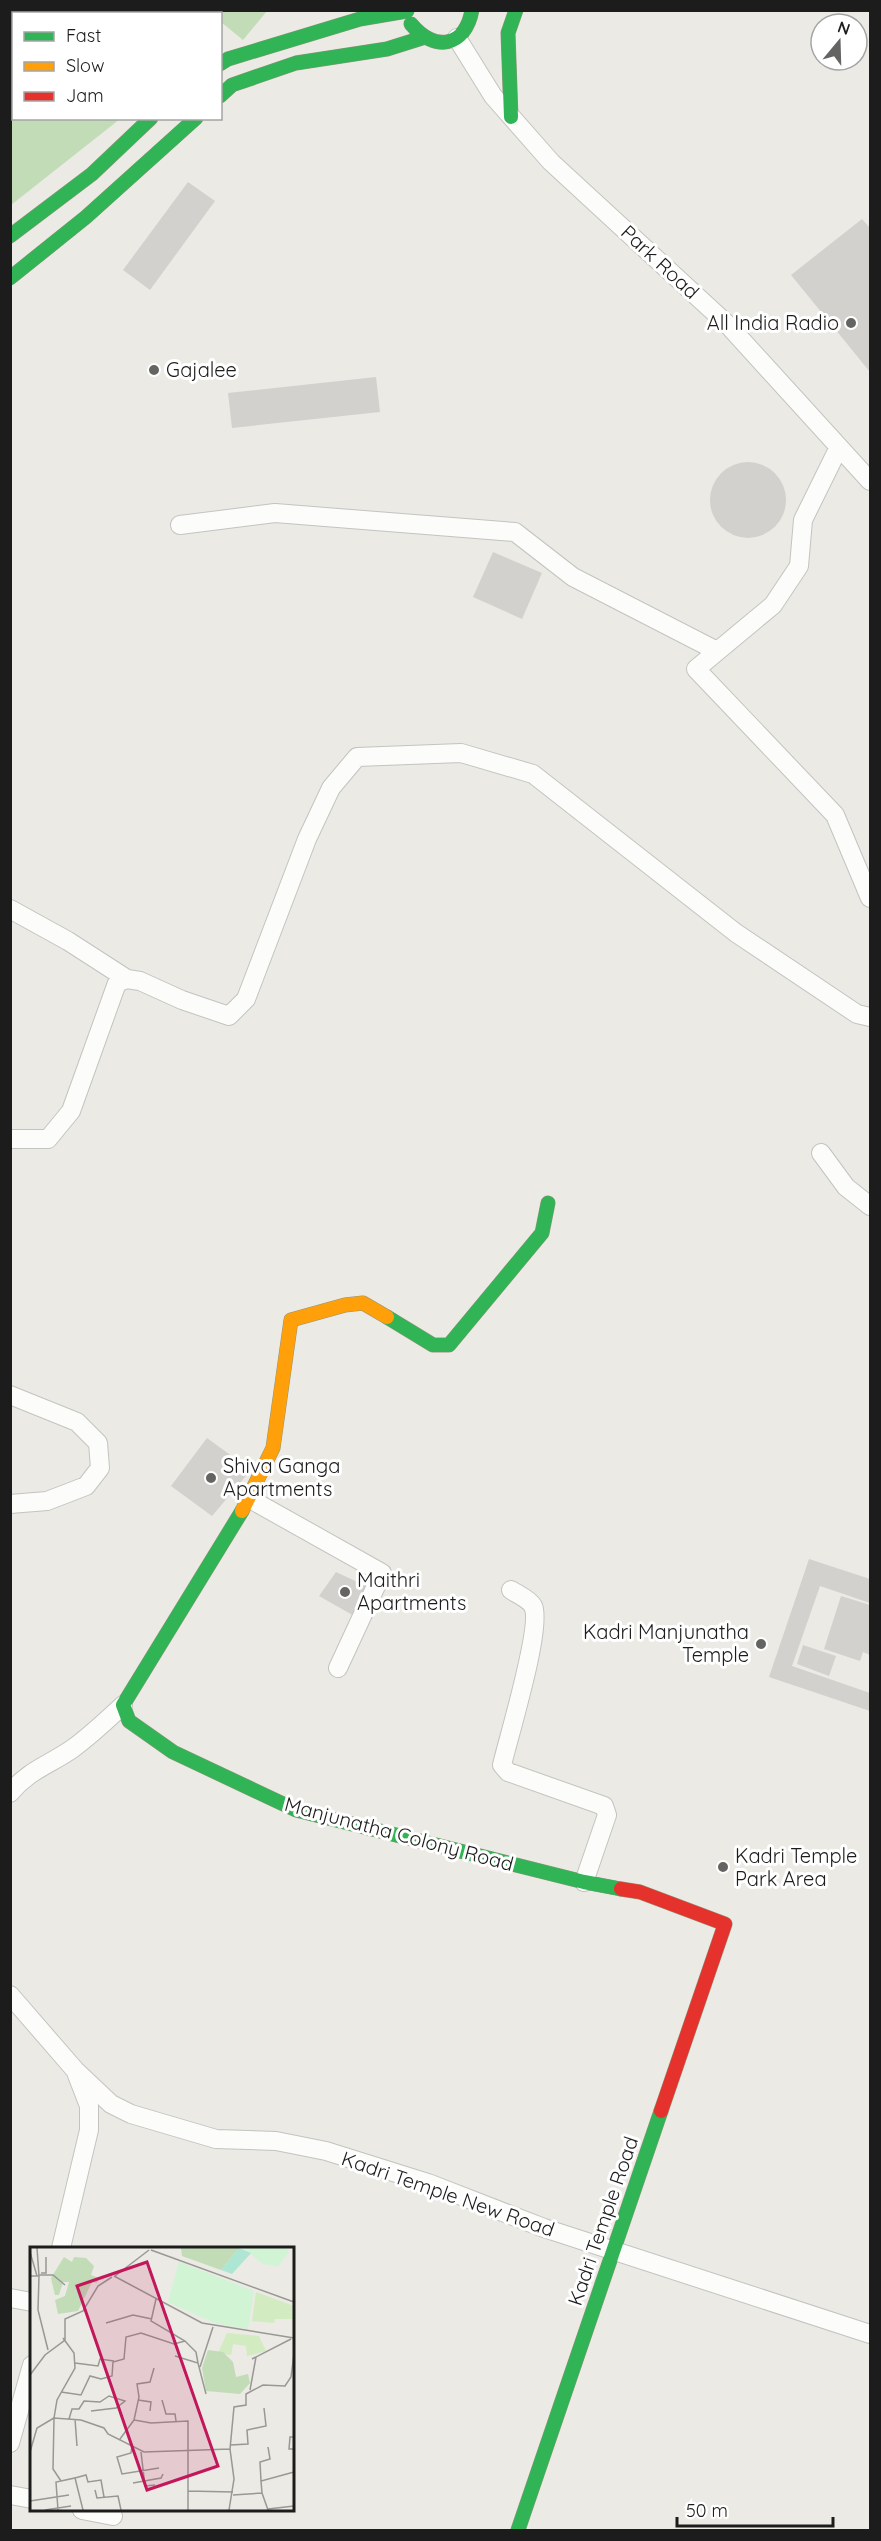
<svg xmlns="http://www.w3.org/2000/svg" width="881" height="2541" font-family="Quicksand,sans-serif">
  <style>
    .forest { fill: #c1dcb7 }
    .building { fill: #d3d1cd }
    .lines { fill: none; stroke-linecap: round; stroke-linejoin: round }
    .street-casing { stroke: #c3c3c0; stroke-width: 20 }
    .fast-casing { stroke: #91957c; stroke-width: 15 }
    .slow-casing { stroke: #91957c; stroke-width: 15 }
    .jam-casing { stroke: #91957c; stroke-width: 15 }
    .street { stroke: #fcfcfb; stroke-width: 18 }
    .fast { stroke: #30b455; stroke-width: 14 }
    .slow { stroke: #ff9f0a; stroke-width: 14 }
    .jam { stroke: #e5322d; stroke-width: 14 }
    .poi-dot { fill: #646462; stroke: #fff; stroke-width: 2 }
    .labels { text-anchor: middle; stroke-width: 6; stroke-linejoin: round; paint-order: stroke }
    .street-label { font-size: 20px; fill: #1c1c1c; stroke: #fff }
    .poi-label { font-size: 20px; fill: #1c1c1c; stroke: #fff; text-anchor: start }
    .inset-road { fill: none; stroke: #989894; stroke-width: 1.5 }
    .view { fill: #c2185b; fill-opacity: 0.15; stroke: #c2185b; stroke-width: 3 }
    .inset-edge { fill: none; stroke: #1c1c1c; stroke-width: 3 }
  </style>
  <rect width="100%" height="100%" fill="#ebeae4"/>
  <path class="forest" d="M 11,10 L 189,11 L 188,14 L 14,14 L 14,118 L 120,119 L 11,205 Z
    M 198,11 L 267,11 L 243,40 L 221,22 L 220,14 L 204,13 Z"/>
  <path class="building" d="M 188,182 L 215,201 L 150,290 L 123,270 Z
    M 862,219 L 870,228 L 870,372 L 791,275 Z
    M 376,377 L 380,412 L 232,428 L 228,393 Z
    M710 500a38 38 0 1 1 76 0a38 38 0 1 1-76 0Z
    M 493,552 L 542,573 L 522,619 L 473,597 Z
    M 207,1438 L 251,1470 L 212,1516 L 171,1486 Z
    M 809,1559 L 870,1579 L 870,1603 L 820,1586 L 792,1666 L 870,1693 L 870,1711 L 769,1677 Z
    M 336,1572 L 370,1588 L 356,1617 L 319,1596 Z
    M 841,1596 L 870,1605 L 870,1655 L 863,1652 L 860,1661 L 824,1649 Z
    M 803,1645 L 836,1656 L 829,1676 L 797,1664 Z"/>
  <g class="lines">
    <defs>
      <path id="street" d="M 457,38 L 493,96 L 551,162 L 728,325 L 870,481
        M 839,447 L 803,520 L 799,566 L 773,605 L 696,669 L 835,815 L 870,898
        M 180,525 L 275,513 L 515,532 L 573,577 L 717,651
        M 10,909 L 68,941 L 127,979
        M 10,1139 L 48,1139 L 71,1111 L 117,983 L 127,979 L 140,981 L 182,1000 L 229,1016 L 246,999 L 307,839 L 331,788 L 357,757 L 461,753 L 533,774 L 736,933 L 857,1014 L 870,1017
        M 821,1153 L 846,1187 L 870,1206
        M 10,1395 L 77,1422 L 98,1443 L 100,1468 L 86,1486 L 47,1501 L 10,1504
        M 250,1499 L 382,1573 L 338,1668
        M 511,1590 C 517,1594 529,1599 533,1606 C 543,1625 508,1739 502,1765 L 508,1772 L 604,1806 L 607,1815 L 584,1882
        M 10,1793 C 29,1770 49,1765 72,1749 C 90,1736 107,1720 123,1705
        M 10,1995 L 75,2070 L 111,2104 L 131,2114 L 216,2139 L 276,2141 L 326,2151 L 428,2183 L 544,2228 L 870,2334
        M 61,2248 L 89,2130 L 89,2106 L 77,2075
        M 10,2298 L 32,2302
        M 10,2443 L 32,2365
        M 10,2495 L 32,2499
        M 82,2510 L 113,2516"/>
      <path id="fast" d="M 411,24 C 434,52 465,48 472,10
        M 220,64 L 228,59 L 360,19 L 407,11
        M 220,96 L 232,85 L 296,63 L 387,49 L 422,38
        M 511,117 L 508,33 L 516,10
        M 10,236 L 92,174 L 151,118
        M 10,278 L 86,217 L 196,118
        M 387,1317 L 433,1345 L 449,1345 L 542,1233 L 548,1203
        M 242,1511 L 123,1705 L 129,1721 L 173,1752 L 296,1810 L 584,1882 L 621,1889
        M 518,2530 L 661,2111"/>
      <path id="slow" d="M 242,1511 L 273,1448 L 291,1320 L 345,1305 L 363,1303 L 387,1317"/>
      <path id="jam" d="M 621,1889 L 640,1892 L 725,1924 L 661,2111"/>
    </defs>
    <use href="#street" class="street-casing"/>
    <use href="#fast" class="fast-casing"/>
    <use href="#slow" class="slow-casing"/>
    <use href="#jam" class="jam-casing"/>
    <use href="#street" class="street"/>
    <use href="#fast" class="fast"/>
    <use href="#slow" class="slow"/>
    <use href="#jam" class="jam"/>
  </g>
  <g class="poi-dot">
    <circle cx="851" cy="323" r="6"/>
    <circle cx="154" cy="370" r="6"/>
    <circle cx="211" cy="1478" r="6"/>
    <circle cx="345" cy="1592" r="6"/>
    <circle cx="761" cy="1644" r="6"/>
    <circle cx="723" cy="1867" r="6"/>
  </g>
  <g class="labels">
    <g class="street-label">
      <text transform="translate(660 262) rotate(43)" y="7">Park Road</text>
      <text transform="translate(399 1834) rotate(15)" y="7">Manjunatha Colony Road</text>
      <text transform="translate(448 2194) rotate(19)" y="7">Kadri Temple New Road</text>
      <text transform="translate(603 2221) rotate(-71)" y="7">Kadri Temple Road</text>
    </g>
    <g class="poi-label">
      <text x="839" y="330" text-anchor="end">All India Radio</text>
      <text x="166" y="377">Gajalee</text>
      <text x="223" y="1473">Shiva Ganga<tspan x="223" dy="23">Apartments</tspan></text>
      <text x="357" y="1587">Maithri<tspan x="357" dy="23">Apartments</tspan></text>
      <text x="749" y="1639" text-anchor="end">Kadri Manjunatha<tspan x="749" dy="23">Temple</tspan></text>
      <text x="735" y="1863">Kadri Temple<tspan x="735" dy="23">Park Area</tspan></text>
    </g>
  </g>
  <g transform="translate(30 2247)">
    <rect width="264" height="264" fill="#ebeae4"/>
    <path d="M 226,45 L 264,59 L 264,72 L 245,72 L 244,76 L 222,74 ZM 197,86 L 229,89 L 236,104 L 217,109 L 216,99 L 203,97 L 201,108 L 188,106 Z" fill="#d3ebc0"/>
    <path d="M 151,1 L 209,1 L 191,23 L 152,9 ZM 34,10 L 42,15 L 44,10 L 56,11 L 64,19 L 61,28 L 69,31 L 67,36 L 62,35 L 48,64 L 28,67 L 25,53 L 35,49 L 39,35 L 33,35 L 29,48 L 25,48 L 21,31 ZM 178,103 L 193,105 L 203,115 L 206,130 L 218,127 L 220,136 L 210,147 L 176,144 L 172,121 Z" fill="#c1dcb7"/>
    <path d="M 214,1 L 256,1 L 259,5 L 248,19 L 233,17 ZM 149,15 L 224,44 L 218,82 L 185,76 L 138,55 Z" fill="#d0f4d4"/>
    <path d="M 209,1 L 221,6 L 202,27 L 191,23 Z" fill="#ade6d3"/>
    <path class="inset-road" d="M 121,3 L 264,55M 0,5 L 7,29M 11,26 L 16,26 L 16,10M 9,28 L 23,28 L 35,38M 0,29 L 9,29 L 7,1M 9,29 L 8,63 L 18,103M 84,29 L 172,76 L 264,91M 85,29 L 119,3M 126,52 L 121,74 L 155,94 L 166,105 L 168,116M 76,76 L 103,68 L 122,72M 145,109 L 168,116 L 176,147M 222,112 L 261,92M 45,116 L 68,119 L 70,112 L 84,114M 170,120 L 183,80M 124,121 L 120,135 L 107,137 L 109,150 L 104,173 L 121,176 L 158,174 L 158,263M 0,128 L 15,108 L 35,93 L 35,72 L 53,64 L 68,39 L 82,30M 220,143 L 226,110M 31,145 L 51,148 L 60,129 L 71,132 L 82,129 L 83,115 L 94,112 L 96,90 L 111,86 L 144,97 L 155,94M 108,153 L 121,155 L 120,164M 132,153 L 136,167 L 145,167 L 146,174M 39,172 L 42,162 L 49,162 L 54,154 L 70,155 L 79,149 L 95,154 L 86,161 L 61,164M 45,172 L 47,199M 264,190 L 260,190 L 259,202 L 264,202M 90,192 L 104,173M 200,198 L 218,197 L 217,183 L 236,179 L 234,161M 102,199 L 101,206 L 87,210 L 92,227 L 129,221M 0,205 L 7,181 L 24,171 L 27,153 L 45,121 L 44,106 L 33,91M 111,205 L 115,239 L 125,238M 45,231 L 56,228 L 58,235 L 71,233 L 74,250M 31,234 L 23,222 L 24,171 L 51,173 L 74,181 L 78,187 L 114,205 L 200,202M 231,234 L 230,215 L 240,212 L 238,200M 103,236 L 131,231 L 133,227M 65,243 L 67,251 L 88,249 L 91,263M 158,244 L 203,245M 232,246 L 231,234 L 264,225M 203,248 L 232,246 L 238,263M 0,254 L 39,248M 238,262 L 264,259M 15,263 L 41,259M 28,263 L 26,235 L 45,231 L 53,263M 199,263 L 204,232 L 200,202 L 204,160 L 216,158 L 216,147 L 233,138 L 255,139 L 261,130 L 264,107"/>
    <path class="view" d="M 117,15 L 188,219 L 117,243 L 47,39 Z"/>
    <rect width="264" height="264" class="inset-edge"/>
  </g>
  <rect width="881" height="2541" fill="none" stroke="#1c1c1c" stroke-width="24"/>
  <rect x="12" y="12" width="210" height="108" fill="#ffffff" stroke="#a4a4a4" stroke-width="1.5"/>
  <rect x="24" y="32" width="30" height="9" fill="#30b455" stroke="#a4a4a4" stroke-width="1.5"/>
  <text x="66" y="42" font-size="18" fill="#1c1c1c">Fast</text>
  <rect x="24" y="62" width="30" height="9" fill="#ff9f0a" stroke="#a4a4a4" stroke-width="1.5"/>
  <text x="66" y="72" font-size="18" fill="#1c1c1c">Slow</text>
  <rect x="24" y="92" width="30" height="9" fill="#e5322d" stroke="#a4a4a4" stroke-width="1.5"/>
  <text x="66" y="102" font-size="18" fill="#1c1c1c">Jam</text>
  <g transform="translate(839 42) rotate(19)"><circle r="28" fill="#ffffff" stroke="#a4a4a4" stroke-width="1.5"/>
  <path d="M0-4.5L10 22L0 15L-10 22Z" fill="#646462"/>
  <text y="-9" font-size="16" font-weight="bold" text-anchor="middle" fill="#1c1c1c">N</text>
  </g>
  <path d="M677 2517v9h156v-9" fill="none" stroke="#1c1c1c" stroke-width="3"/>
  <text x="686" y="2517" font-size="18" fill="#1c1c1c" stroke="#ffffff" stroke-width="4.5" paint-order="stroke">50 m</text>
</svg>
